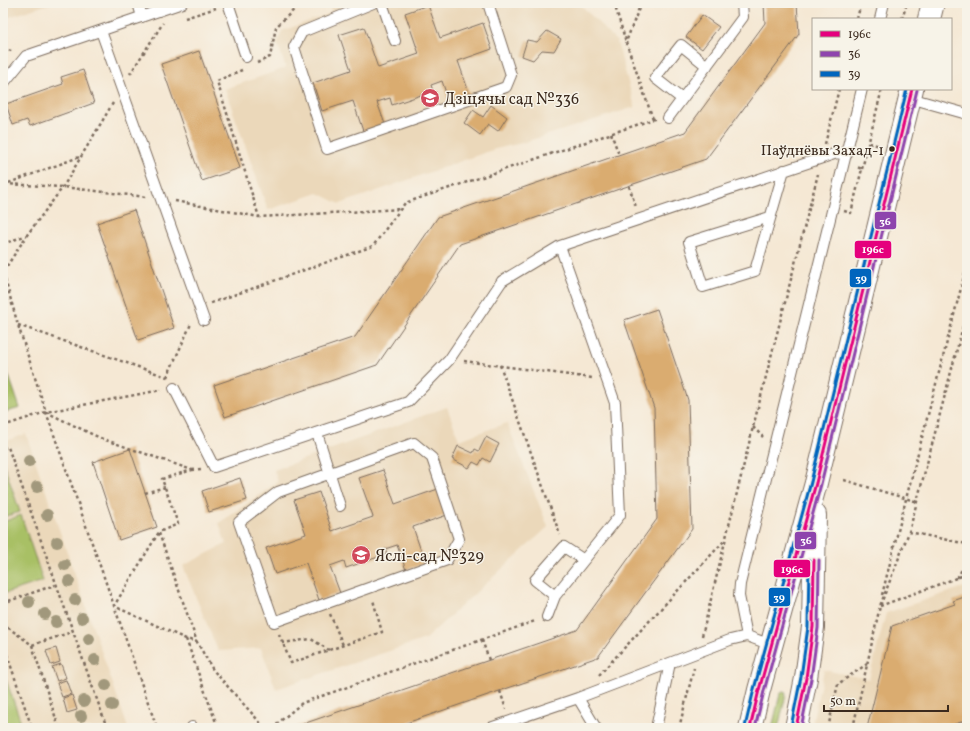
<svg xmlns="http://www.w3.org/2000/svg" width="970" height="731" font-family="Vollkorn,serif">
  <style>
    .built { fill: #ebd8ba }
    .green { fill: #a8c065; stroke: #727542 }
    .building { fill: #daac70 }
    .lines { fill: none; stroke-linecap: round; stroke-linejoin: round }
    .service-casing { stroke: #7c6c5e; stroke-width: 12 }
    .secondary-casing { stroke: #7c6c5e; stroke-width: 24 }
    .path { stroke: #7c6c5e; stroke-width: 2.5; stroke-dasharray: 3 3; stroke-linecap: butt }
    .service { stroke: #fff; stroke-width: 10 }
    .secondary { stroke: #fff; stroke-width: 22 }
    .bus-1-casing { stroke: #f7f3e8; stroke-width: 6 }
    .bus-2-casing { stroke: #f7f3e8; stroke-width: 6 }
    .bus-3-casing { stroke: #f7f3e8; stroke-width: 6 }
    .bus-1 { stroke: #e5007d; stroke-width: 3 }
    .bus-2 { stroke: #8e44ad; stroke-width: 3 }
    .bus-3 { stroke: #0065bd; stroke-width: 3 }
    .tree { fill: #a1987b }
    .bus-dot { fill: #3b2a1e; stroke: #f7f3e8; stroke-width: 1.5 }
    .labels { text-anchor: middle; stroke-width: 3; stroke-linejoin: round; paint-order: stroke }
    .bus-label { font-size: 15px; fill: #3b2a1e; stroke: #f7f3e8; text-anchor: end }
    .poi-label { font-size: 16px; fill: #3b2a1e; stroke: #f7f3e8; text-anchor: start }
    .line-badge { stroke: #f7f3e8; stroke-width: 1.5 }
    .badge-label { font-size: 11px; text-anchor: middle; font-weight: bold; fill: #fff }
  </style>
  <rect width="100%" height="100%" fill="#f7f3e8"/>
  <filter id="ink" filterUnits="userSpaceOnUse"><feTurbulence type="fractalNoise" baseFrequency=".025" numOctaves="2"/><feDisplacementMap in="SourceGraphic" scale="8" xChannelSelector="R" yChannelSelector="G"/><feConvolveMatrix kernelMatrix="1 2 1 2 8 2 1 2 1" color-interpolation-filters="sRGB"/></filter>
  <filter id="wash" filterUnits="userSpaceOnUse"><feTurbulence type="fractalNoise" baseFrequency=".012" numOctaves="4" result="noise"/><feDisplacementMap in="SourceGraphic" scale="16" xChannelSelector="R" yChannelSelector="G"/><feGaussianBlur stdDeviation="0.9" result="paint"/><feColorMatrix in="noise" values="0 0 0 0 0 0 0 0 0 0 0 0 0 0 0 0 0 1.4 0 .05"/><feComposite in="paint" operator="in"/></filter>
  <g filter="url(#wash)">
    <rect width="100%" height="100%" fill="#f5e8d4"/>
    <path class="built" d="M 3,3 L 51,3 L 3,19 Z
      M 330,3 L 579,3 L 617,42 L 635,107 L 522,143 L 495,149 L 340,204 L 318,193 L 268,210 L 225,89 L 286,68 L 277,43 L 282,31 L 331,13 Z
      M 447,407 L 459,440 L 507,423 L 548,527 L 425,639 L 276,689 L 261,648 L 218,651 L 183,566 L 226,544 L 219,523 L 278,482 L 274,470 Z
      M 26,434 L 128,728 L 3,728 L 3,442 Z
      M 967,586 L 967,728 L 811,728 L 824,670 L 869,679 L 886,613 Z"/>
    <path class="green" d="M 3,359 L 20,408 L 3,413 Z
      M 3,462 L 20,512 L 3,517 Z
      M 21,515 L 43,581 L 3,594 L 3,522 Z
      M 3,671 L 23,728 L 3,728 Z
      M 783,692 L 785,692 L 786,695 L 778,728 L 772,728 L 780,694 Z"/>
    <g id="blocks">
      <path class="building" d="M 764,3 L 797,3 L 799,34 L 706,159 L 460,244 L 377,365 L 225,417 L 214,385 L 355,337 L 438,217 L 685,132 L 765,23 Z
        M 428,5 L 440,38 L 483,23 L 492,49 L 458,61 L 471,98 L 450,105 L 442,81 L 431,85 L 433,91 L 392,105 L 390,98 L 377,102 L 386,127 L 364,134 L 353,101 L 322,111 L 313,83 L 351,70 L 339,35 L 364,27 L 378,68 L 419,54 L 405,13 Z
        M 702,15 L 719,27 L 702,49 L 686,37 Z
        M 547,31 L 561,39 L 554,51 L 542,50 L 533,60 L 522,56 L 527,40 L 537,42 Z
        M 199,51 L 240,168 L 202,181 L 161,64 Z
        M 83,70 L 94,103 L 30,126 L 27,120 L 13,125 L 6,104 L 63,84 L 61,77 Z
        M 491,105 L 507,117 L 498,131 L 488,124 L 480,135 L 464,123 L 473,110 L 483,117 Z
        M 134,210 L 174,328 L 138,340 L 97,223 Z
        M 657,309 L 688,400 L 692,529 L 598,657 L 392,728 L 298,728 L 297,726 L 577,630 L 657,519 L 654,408 L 624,320 Z
        M 486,437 L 499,444 L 490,462 L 483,458 L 479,465 L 473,462 L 469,468 L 452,459 L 458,446 L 473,453 L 475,449 L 479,451 Z
        M 130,449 L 157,527 L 119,540 L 93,462 Z
        M 383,470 L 395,504 L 438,489 L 447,515 L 413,527 L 425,563 L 406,570 L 397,545 L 385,549 L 387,554 L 346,568 L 344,561 L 330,566 L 340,593 L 319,600 L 306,563 L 275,574 L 266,548 L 306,534 L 294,500 L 319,492 L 332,531 L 373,517 L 359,478 Z
        M 240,478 L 247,500 L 209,512 L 202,491 Z
        M 967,596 L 967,720 L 943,728 L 867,728 L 892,626 L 955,604 L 953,601 Z
        M 56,648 L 60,662 L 51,665 L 46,651 Z
        M 61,664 L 66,678 L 57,681 L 52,667 Z
        M 66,680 L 71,694 L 62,697 L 57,683 Z
        M 72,695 L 77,710 L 67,713 L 63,698 Z"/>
    </g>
  </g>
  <g filter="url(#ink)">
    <use href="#blocks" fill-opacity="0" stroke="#7c6c5e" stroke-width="1"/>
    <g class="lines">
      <defs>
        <path id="service" d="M 138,3 L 142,17
          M 228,3 L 246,57
          M 373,3 L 302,32 L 294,47 L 327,149 L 506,87 L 511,75 L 488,3
          M 382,3 L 395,41
          M 880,19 L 884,3
          M 101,31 L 204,320
          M 3,84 L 26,56 L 182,3
          M 910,98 L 967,114
          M 682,99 L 655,78 L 681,45 L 707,66
          M 668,118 L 743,17 L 742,3
          M 770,217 L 689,242 L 703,287 L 755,271 L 784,170
          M 174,388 L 214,467 L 408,402 L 449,360 L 502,281 L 560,246 L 837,153 L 846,155
          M 317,433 L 340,506
          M 414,443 L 432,458 L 459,539 L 447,560 L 274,622 L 239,522 L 278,492 Z
          M 555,596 L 535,580 L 564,547 L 584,560
          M 547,617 L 555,596 L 620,515 L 615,403 L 560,246
          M 747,636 L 739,596 L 740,584 L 862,89
          M 578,698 L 596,728
          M 192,727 L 192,728
          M 490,728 L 578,698 L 730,640 L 747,636 L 771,645
          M 656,728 L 670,663"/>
        <path id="secondary" d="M 929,19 L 933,3
          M 750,728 L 759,690 L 816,483 L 912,89
          M 796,728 L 806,678 L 813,627 L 815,515"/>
      </defs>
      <use href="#service" class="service-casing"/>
      <use href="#secondary" class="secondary-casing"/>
      <path class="path" d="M 614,3 L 626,42
        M 641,3 L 626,42 L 653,119
        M 185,18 L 216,8
        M 857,19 L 861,3
        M 902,19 L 907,3
        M 3,48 L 14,52
        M 257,63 L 270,57 L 276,27 L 301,3
        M 242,70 L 217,81 L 259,217
        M 130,74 L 163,23
        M 113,103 L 63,187 L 27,235 L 3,272 L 18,325 L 46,412 L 157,728
        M 611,133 L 619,155
        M 869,143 L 880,146
        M 825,144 L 839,89
        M 862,169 L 882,89
        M 5,184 L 63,187 L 146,197
        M 3,185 L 82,156
        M 629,186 L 636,207
        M 175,201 L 259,217 L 401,209
        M 844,211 L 851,213 L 862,169 L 857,167
        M 3,244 L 27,235
        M 211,303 L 373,246 L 405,203 L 657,118
        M 18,325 L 167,377
        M 464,361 L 592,378
        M 500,365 L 560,535
        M 167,377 L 191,324
        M 46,412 L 100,438 L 192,470 L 162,479 L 178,524 L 159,532 L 114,606 L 186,639 L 197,642
        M 3,426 L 46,412 L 161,390
        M 753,427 L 763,437
        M 3,448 L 8,447 L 107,728
        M 192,470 L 201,469
        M 844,480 L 918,502
        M 145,493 L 165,487
        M 909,532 L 967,544
        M 159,533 L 197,642 L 213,670 L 265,728
        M 957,578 L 967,561
        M 882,595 L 906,499 L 967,265
        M 3,603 L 55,585
        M 880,606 L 967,574
        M 330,614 L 343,645
        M 3,624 L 32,645 L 72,632
        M 279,634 L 291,663 L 382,632 L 373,600
        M 702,636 L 753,427 L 818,174
        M 186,639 L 218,728
        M 482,640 L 489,660
        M 3,643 L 32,728
        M 282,643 L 311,639 L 329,650
        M 32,645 L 59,728
        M 599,675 L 725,540
        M 500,691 L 506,709
        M 272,728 L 302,703 L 535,621
        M 679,728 L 694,668
        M 828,728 L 838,684 L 867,664
        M 853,728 L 880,606 L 909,532 L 967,311"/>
      <use href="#service" class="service"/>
      <use href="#secondary" class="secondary"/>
      <defs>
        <path id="bus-1" d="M 750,728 L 759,690 L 816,483 L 912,89
          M 796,728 L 806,678 L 813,627 L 814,560"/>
        <path id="bus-2" d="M 755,728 L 764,691 L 821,484 L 917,90
          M 801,728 L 811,679 L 818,628 L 819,560"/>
        <path id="bus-3" d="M 745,727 L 754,689 L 811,482 L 907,89
          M 791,727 L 801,677 L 808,627 L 809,560"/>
      </defs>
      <use href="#bus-1" class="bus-1-casing"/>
      <use href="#bus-2" class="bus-2-casing"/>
      <use href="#bus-3" class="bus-3-casing"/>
      <use href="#bus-1" class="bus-1"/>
      <use href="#bus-2" class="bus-2"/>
      <use href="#bus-3" class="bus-3"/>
    </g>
    <g class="tree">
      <circle cx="29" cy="461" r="6"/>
      <circle cx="37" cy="487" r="6"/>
      <circle cx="47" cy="515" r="6"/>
      <circle cx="57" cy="542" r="6"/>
      <circle cx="65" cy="565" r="6"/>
      <circle cx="69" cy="581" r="6"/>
      <circle cx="75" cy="600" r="6"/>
      <circle cx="29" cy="602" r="6"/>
      <circle cx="45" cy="614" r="6"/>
      <circle cx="82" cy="618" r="6"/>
      <circle cx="56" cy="622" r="6"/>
      <circle cx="89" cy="639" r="6"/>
      <circle cx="95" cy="660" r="6"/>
      <circle cx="106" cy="685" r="6"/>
      <circle cx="84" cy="701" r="6"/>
      <circle cx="112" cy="705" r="6"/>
      <circle cx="81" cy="716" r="6"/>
    </g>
  </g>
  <defs>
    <symbol id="school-disc" viewBox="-11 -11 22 22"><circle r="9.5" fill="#d1495b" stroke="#f7f3e8"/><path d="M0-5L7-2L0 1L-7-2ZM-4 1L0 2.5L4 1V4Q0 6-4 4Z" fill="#fff"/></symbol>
  </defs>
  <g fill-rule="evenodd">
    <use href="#school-disc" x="419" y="87" width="22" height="22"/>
    <use href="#school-disc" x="350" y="544" width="22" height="22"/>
  </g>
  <circle class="bus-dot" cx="892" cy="149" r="3.5"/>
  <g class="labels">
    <g class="bus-label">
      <text x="884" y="155">Паўднёвы Захад-1</text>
    </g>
    <g class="poi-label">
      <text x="444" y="104">Дзіцячы сад №336</text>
      <text x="375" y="561">Яслі-сад №329</text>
    </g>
  </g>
  <g class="line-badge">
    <rect x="874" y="211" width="23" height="19" rx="4" fill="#8e44ad"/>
    <rect x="854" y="240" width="38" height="19" rx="4" fill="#e5007d"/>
    <rect x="849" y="268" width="23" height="20" rx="4" fill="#0065bd"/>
    <rect x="794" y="531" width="23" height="19" rx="4" fill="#8e44ad"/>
    <rect x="773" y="559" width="38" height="19" rx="4" fill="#e5007d"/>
    <rect x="768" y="587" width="23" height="20" rx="4" fill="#0065bd"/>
  </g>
  <g class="badge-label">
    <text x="885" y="225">36</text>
    <text x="873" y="253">196с</text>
    <text x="861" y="282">39</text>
    <text x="806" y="544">36</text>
    <text x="792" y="573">196с</text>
    <text x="779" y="601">39</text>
  </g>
  <rect width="970" height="731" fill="none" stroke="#f7f3e8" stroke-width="16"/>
  <rect x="812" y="18" width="140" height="72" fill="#f7f3e8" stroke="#aca397"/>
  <rect x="820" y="31" width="20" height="6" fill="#e5007d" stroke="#aca397"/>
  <text x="848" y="38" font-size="12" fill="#3b2a1e">196с</text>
  <rect x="820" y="51" width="20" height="6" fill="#8e44ad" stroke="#aca397"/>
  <text x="848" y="58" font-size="12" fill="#3b2a1e">36</text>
  <rect x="820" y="71" width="20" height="6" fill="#0065bd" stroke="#aca397"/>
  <text x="848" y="78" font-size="12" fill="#3b2a1e">39</text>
  <path d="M824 705v6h124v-6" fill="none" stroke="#3b2a1e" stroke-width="2"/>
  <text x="830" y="705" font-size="12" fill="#3b2a1e" stroke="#f7f3e8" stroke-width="3" paint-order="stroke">50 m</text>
</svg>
